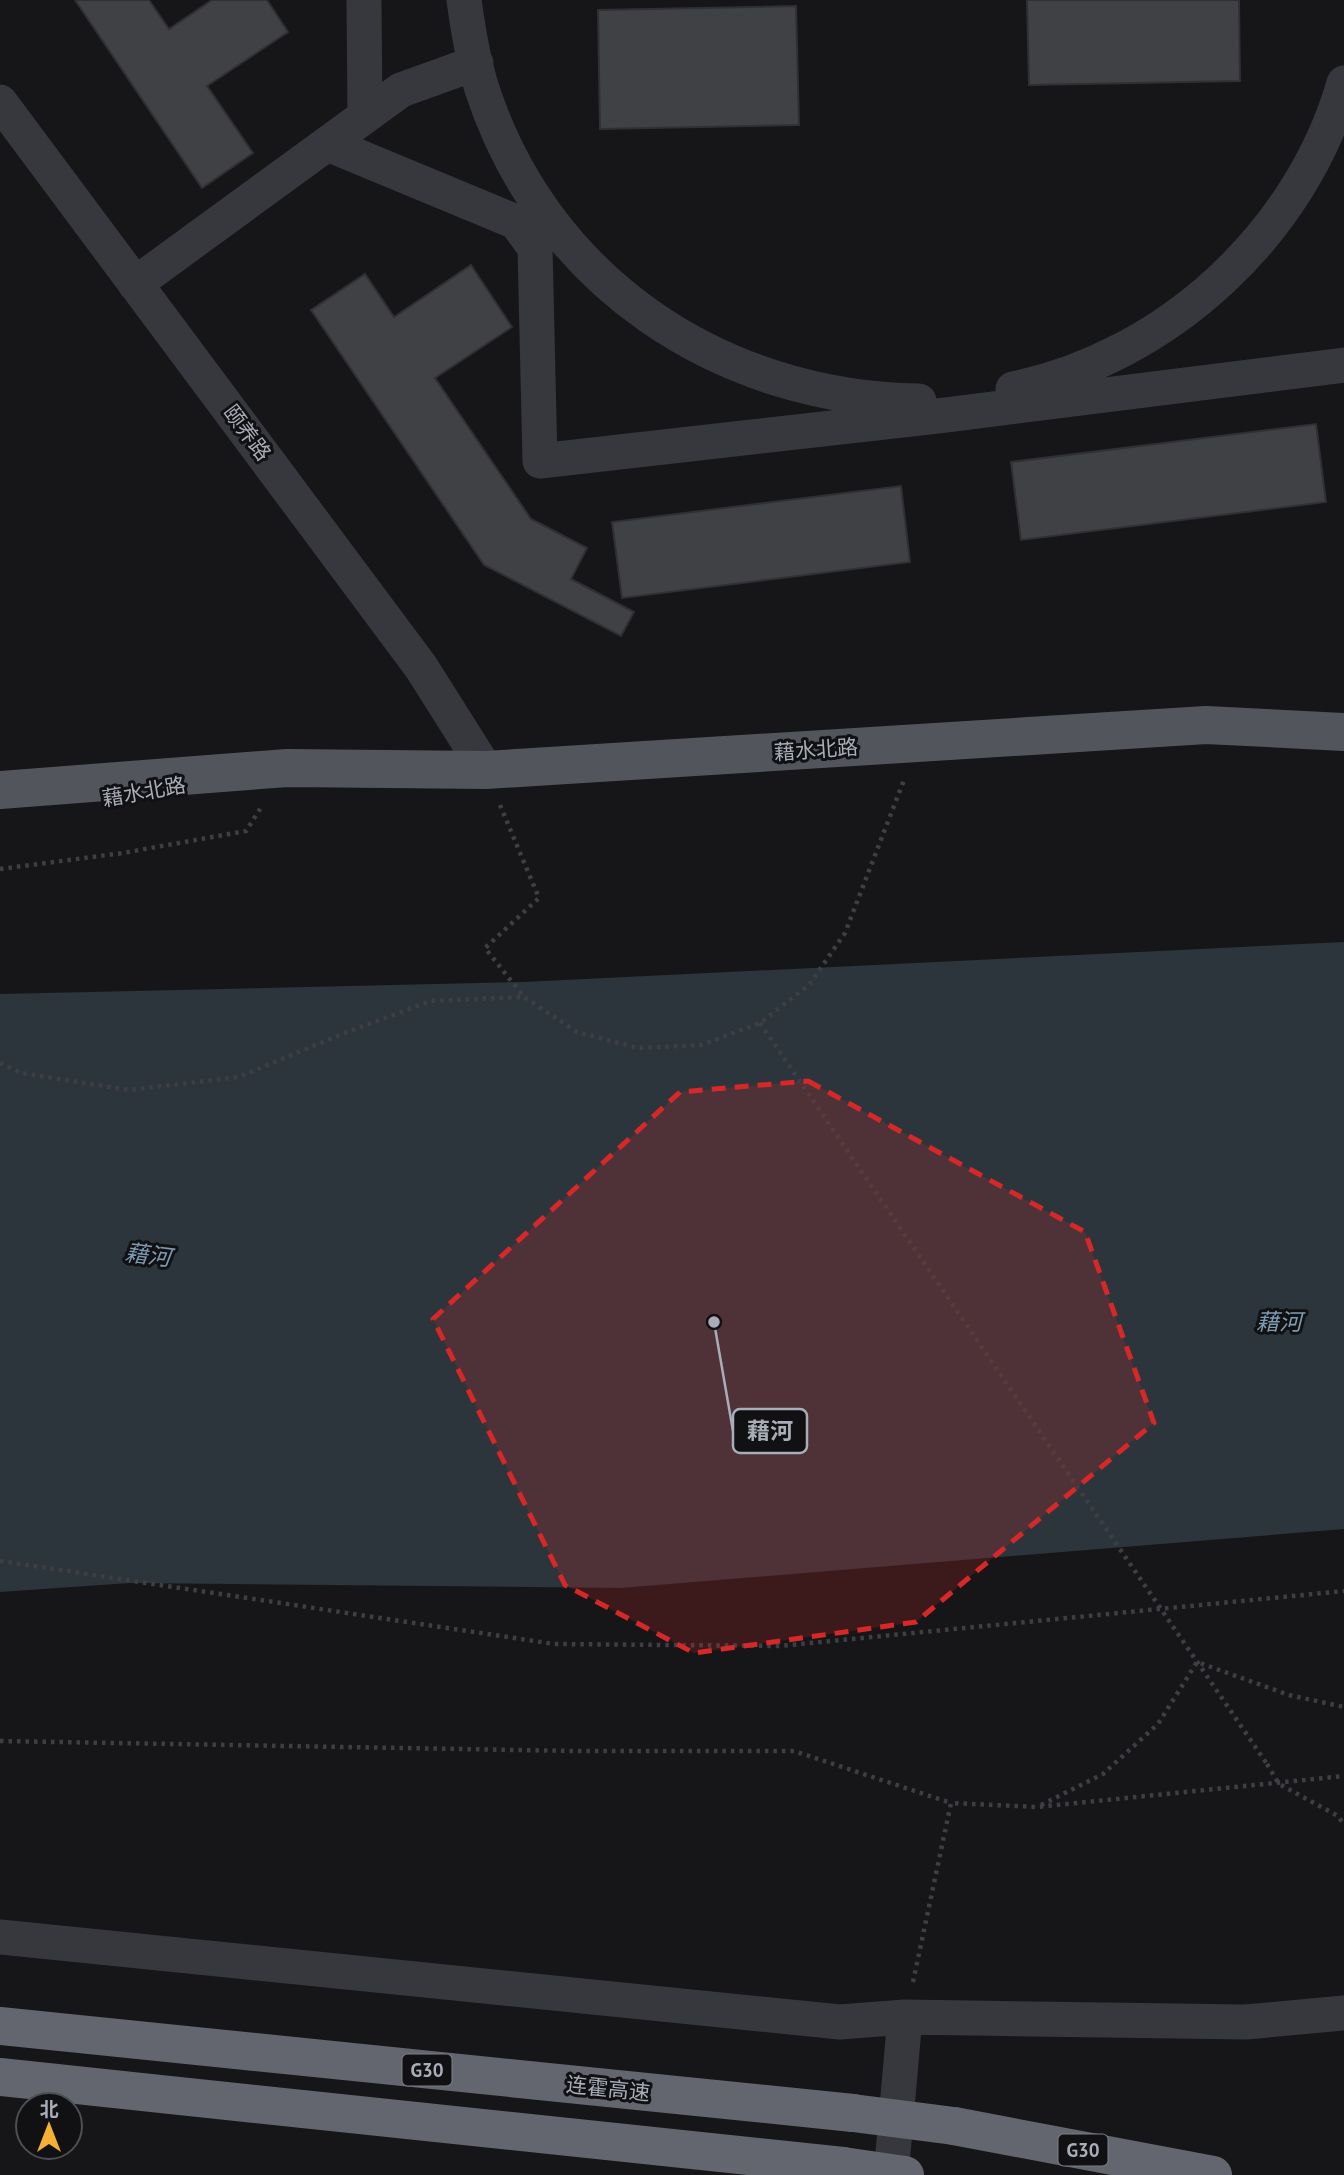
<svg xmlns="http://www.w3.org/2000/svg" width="1344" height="2175" font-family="'PT Sans','Noto Sans SC',sans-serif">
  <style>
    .water { fill: #2c353c }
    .building { fill: #404145; stroke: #303034; stroke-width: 2 }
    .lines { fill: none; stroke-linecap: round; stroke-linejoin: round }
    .path { stroke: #3d3f44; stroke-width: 4.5; stroke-dasharray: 3.5 5; stroke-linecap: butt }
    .minor { stroke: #37383d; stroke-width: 35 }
    .major { stroke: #53555c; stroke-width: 38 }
    .highway { stroke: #63666e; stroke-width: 38 }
    .path-bridge { stroke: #3d3f44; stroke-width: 4.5; stroke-dasharray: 3.5 5; stroke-linecap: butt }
    .highway-bridge { stroke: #63666e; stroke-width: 38 }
    .marked { fill: #d62828; fill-opacity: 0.2; stroke: #d62828; stroke-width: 5; stroke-dasharray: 14 9; stroke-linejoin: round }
    .labels { text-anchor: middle; stroke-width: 6; stroke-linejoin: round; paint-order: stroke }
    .shield { fill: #111113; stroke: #7b7e86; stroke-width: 2 }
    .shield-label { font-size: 19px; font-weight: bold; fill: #a8adb8 }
    .street-label { font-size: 21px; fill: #a8adb8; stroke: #111113 }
    .water-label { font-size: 23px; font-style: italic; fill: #7f9bb3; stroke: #111113 }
    .leader { fill: none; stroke: #a8adb8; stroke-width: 2.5 }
    .callout-dot { fill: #a8adb8; stroke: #111113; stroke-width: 2.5 }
    .callout { fill: #111113; stroke: #a8adb8; stroke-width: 2.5 }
    .callout-label { font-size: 23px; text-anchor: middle; font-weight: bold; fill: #a8adb8 }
  </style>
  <rect width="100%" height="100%" fill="#161618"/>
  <path class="water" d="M 1344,942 L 1344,1529 L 621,1588 L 130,1583 L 0,1592 L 0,994 L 524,982 Z"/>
  <path class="building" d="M 75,0 L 149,0 L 169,29 L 212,0 L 267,0 L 288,32 L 207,86 L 253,153 L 202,188 Z
    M 1027,0 L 1239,0 L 1240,81 L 1029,85 Z
    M 796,6 L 799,125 L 600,129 L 598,10 Z
    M 471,265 L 512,327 L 435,378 L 531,519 L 587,548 L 571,579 L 634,612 L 621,636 L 484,565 L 311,310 L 365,274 L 394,317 Z
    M 1316,424 L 1326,502 L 1021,540 L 1011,462 Z
    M 901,486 L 910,562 L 622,598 L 612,522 Z"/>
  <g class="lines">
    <path class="path" d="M 500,805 L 539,898 L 485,948 L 524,997 L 577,1032 L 638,1048 L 701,1045 L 760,1023 L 809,985 L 845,933 L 904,780
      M 0,869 L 123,853 L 246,831 L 262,806
      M 0,1063 L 21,1073 L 129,1090 L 239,1077 L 342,1034 L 431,1001 L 523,997
      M 0,1561 L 554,1644 L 780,1646 L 1344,1591
      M 0,1741 L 574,1751 L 794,1751 L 951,1803
      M 1267,1764 L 1279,1784 L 1338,1816 L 1344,1825
      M 1041,1805 L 1103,1774 L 1158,1724 L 1197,1662 L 1289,1695 L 1344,1707
      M 913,1982 L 951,1803 L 1037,1807 L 1344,1776"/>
    <path class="minor" d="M 364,0 L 365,115
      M 464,0 C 468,30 473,60 482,89 C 545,282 720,398 919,401
      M 0,102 L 421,667 L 486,770
      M 328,144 L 516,222 L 535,248 L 540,461 L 946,415 L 1344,365
      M 135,284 L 401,90 L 476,63
      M 1013,389 C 1166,358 1301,234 1344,83
      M 0,1937 L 840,2022 L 905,2017
      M 891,2175 L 905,2017 L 1246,2022 L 1344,2013"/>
    <path class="major" d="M 0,790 L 287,768 L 486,770 L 1206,725 L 1344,732"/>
    <path class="highway" d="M 0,2026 L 853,2113
      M 0,2077 L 843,2166
      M 954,2126 L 1213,2175"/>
    <path class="path-bridge" d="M 760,1023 L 1267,1764"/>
    <path class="highway-bridge" d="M 853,2113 L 954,2126
      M 843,2166 L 905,2175"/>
  </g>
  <path class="marked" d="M 808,1081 L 1085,1232 L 1154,1423 L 916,1622 L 694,1653 L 565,1585 L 433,1319 L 680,1092 Z"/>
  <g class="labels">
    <g class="shield">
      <rect x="402.5" y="2054.5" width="49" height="31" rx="5"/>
      <rect x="1058.5" y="2134.5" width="49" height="31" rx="5"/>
    </g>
    <g class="shield-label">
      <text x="427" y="2077">G30</text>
      <text x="1083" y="2157">G30</text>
    </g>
    <g class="street-label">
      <text transform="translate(247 433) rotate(53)" y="7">颐养路</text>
      <text transform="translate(816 750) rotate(-4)" y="7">藉水北路</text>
      <text transform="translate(144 792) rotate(-10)" y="7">藉水北路</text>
      <text transform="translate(608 2089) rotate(6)" y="7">连霍高速</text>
    </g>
    <g class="water-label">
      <text transform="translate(148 1255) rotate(7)" y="8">藉河</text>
      <text x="1279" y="1330">藉河</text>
    </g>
  </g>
  <path class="leader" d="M714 1322L733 1431"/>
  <circle class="callout-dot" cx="714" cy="1322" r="7"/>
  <rect class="callout" x="733" y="1409" width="74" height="44" rx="7"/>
  <g class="callout-label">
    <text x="770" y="1439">藉河</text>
  </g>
  <g transform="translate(49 2126)"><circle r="33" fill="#111113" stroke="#4d4f55" stroke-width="2"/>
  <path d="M0-5L12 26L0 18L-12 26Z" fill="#f2b134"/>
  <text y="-10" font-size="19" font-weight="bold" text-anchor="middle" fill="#a8adb8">北</text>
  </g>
</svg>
